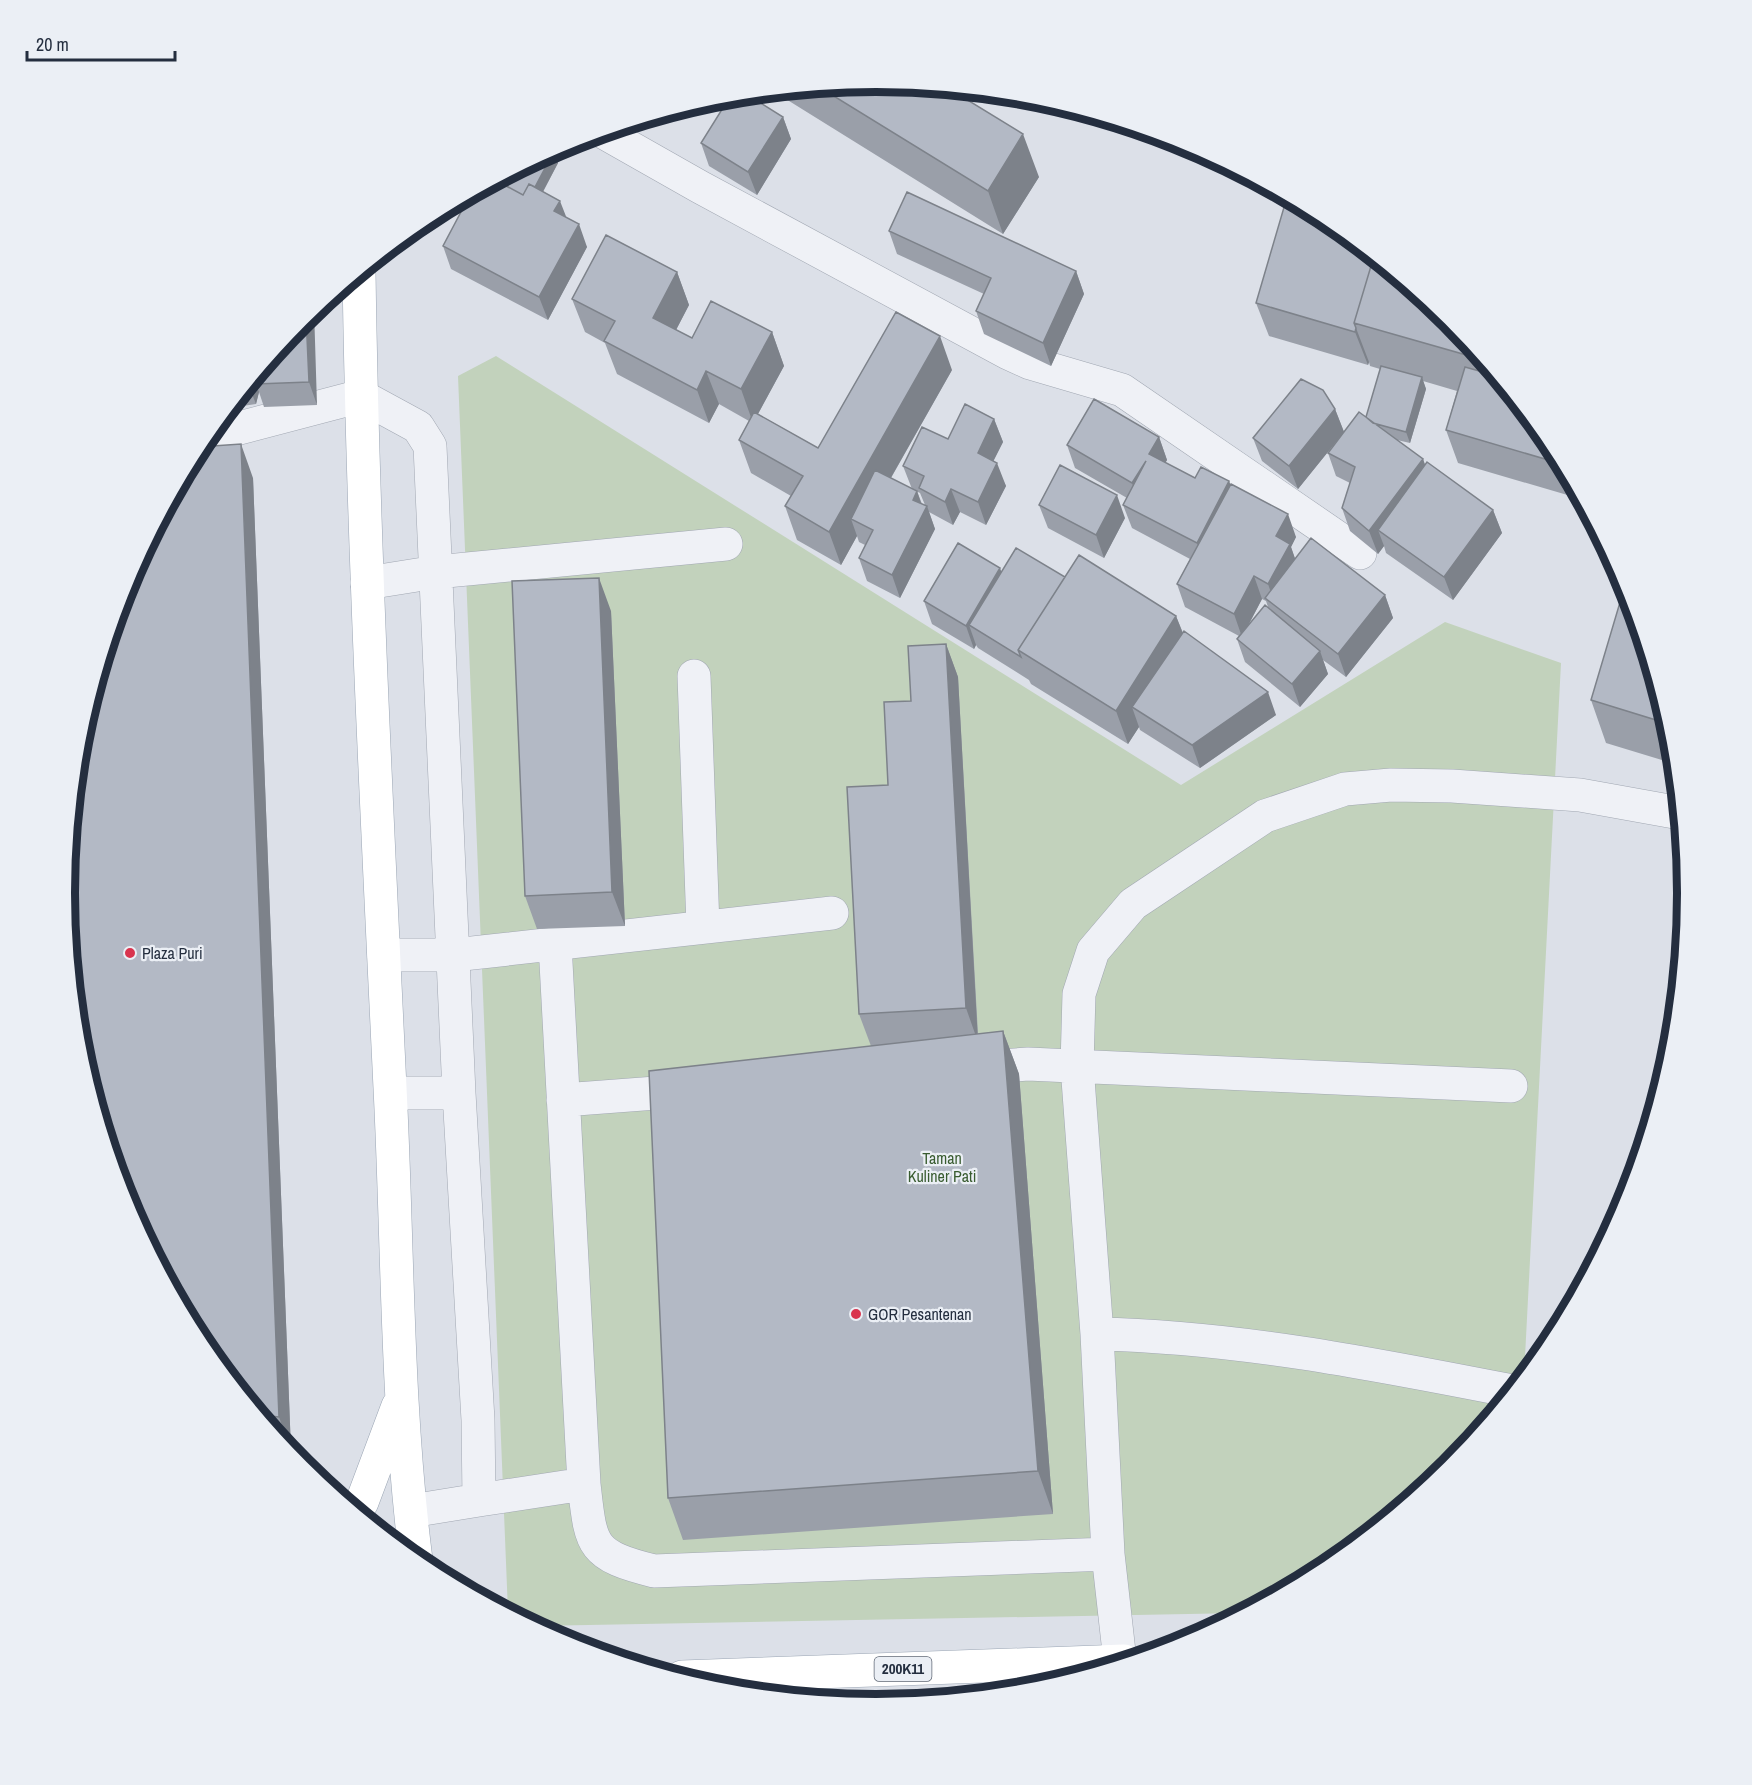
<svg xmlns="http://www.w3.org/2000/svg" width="1752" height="1785" font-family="'Archivo Narrow',sans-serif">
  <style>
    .green { fill: #c2d2bc }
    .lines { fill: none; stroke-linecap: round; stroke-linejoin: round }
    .minor-casing { stroke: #a1a7b2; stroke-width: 34 }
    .major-casing { stroke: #9aa5b4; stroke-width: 34 }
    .minor { stroke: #eff1f6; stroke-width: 33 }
    .major { stroke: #fff; stroke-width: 33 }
    .wall { fill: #9a9fa9; fill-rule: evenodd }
    .shaded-wall { fill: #7d828a }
    .building { fill: #b3b9c5; stroke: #7d828a; stroke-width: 1.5 }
    .poi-dot { fill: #d9344e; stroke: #ebeff5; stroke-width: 2 }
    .labels { text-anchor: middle; stroke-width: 4.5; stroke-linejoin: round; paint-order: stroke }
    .shield { fill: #ebeff5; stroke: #606876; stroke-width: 1.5 }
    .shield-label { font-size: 15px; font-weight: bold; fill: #242e3f }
    .poi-label { font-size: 16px; fill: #242e3f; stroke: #ebeff5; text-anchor: start }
    .park-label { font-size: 16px; fill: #395c30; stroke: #ebeff5 }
    .rim { fill: none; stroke: #242e3f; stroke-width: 8 }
  </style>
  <rect width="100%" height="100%" fill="#dce0e8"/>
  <path class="green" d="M 496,356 L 1181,785 L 1445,622 L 1561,663 L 1524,1376 L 1450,1467 L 1327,1567 L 1241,1613 L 534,1626 L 508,1612 L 458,376 Z"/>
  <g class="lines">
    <defs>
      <path id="minor" d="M 603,132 L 700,187 L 1008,353 L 1030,363 L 1122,390 L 1360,553
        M 205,437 L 361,396 L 418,427 L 430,446 L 459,1093 L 478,1420 L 479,1500 L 411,1511
        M 367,583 L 436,572 L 726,544
        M 694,676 L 703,927
        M 384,955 L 454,955 L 832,913
        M 971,1068 L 1028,1064 L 1511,1086
        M 391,1093 L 459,1093
        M 563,1100 L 696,1090
        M 1097,1334 C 1238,1337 1374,1364 1512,1391
        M 584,1484 C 591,1546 590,1555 654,1571 L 1108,1554
        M 479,1500 L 584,1484 L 555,944
        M 1120,1661 L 1108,1554 L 1097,1334 L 1077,1066 L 1079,994 L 1093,951 L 1133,904 L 1265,816 L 1345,789 L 1391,785 L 1452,786 L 1580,795 L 1680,813"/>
      <path id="major" d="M 359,272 C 363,544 377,816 390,1088 C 398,1245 396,1403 416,1560
        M 356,1511 L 362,1502 L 398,1406
        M 682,1677 L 1124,1661"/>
    </defs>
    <use href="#minor" class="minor-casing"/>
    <use href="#major" class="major-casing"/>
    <use href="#minor" class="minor"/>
    <use href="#major" class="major"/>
  </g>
  <path class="wall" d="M 876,81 L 1039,177 L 1003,234 L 773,91 Z
    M 783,117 L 791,139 L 757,195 L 709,166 L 701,143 Z
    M 554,151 L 558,163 L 543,192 L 566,218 L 587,247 L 548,320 L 451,269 L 443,246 L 499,182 Z
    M 889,231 L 1076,271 L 1084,294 L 1051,366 L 984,334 L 976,311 L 984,294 L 897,254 Z
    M 677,272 L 689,305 L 676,330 L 692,338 L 772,332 L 784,366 L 758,414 L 818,448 L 952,370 L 891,478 L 917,491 L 922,504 L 925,505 L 920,493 L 912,489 L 903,466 L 948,439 L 994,419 L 1003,442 L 993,461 L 1006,486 L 986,525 L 960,512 L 953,525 L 929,512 L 935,529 L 900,598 L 867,581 L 859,558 L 865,545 L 859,542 L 857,536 L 841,565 L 797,540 L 785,506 L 791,496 L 751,473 L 739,440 L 749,421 L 719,404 L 709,423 L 617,374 L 605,343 L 585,332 L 572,299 Z
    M 1256,303 L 1450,319 L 1551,442 L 1581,499 L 1458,463 L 1446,430 L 1457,391 L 1423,381 L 1426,389 L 1410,443 L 1397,440 L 1423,459 L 1425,465 L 1493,510 L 1502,533 L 1453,600 L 1386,553 L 1384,546 L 1378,554 L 1350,531 L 1342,508 L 1350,483 L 1336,476 L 1328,453 L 1344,432 L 1298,489 L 1262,461 L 1253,438 L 1335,409 L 1344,432 L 1366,417 L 1380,369 L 1370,366 L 1369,362 L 1368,365 L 1269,336 Z
    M 302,318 L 317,405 L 264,407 L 259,392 L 256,404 L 229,408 Z
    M 1159,437 L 1167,460 L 1165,463 L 1195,478 L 1229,481 L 1230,484 L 1296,537 L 1291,547 L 1295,559 L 1385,595 L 1393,618 L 1346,677 L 1323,660 L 1328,674 L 1300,707 L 1245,662 L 1237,639 L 1239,636 L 1185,607 L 1177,584 L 1190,559 L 1132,528 L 1123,505 L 1127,498 L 1075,468 L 1067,445 ZM 1262,599 L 1266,601 L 1268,607 L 1249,624 Z
    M 253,478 L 291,1450 L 289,1450 L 201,1343 Z
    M 1039,505 L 1125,518 L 1104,558 L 1048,528 Z
    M 1065,577 L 1176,616 L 1183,633 L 1276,715 L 1200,768 L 1140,730 L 1139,727 L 1128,744 L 1031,684 L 1029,680 L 978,648 L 976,645 L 974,649 L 932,624 L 924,601 Z
    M 1626,582 L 1672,735 L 1675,764 L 1606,743 L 1591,700 Z
    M 611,611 L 625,926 L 537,929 L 525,896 Z
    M 946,644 L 958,677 L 978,1034 L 1003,1031 L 1019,1074 L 1053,1514 L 683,1540 L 668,1498 L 871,1046 L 859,1014 L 888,785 L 911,701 Z"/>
  <path class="shaded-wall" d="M 783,117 L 791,139 L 757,195 L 748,172 Z
    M 1023,134 L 1039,177 L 1003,234 L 988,191 Z
    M 554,151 L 558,163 L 531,214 L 527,202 Z
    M 560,201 L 569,224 L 554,211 Z
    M 579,224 L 587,247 L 548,320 L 539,297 Z
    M 1076,271 L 1084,294 L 1051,366 L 1043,343 Z
    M 677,272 L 689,305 L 665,351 L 653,318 Z
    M 314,309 L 317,405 L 309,382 L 306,315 Z
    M 1356,328 L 1369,362 L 1368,365 L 1355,332 Z
    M 772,332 L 784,366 L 753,423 L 741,389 Z
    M 940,336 L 952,370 L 864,525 L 851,519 L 857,536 L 841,565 L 829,532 Z
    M 706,371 L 719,404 L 709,423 L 697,390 Z
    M 258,372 L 256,384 L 259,392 L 256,404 L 248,384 Z
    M 1422,377 L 1426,389 L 1410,443 L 1406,432 Z
    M 1335,409 L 1344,432 L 1298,489 L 1289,466 Z
    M 994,419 L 1003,442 L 986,476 L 978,453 Z
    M 1159,437 L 1167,460 L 1157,477 L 1149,454 Z
    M 241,444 L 253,478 L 291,1450 L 279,1417 Z
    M 1423,459 L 1431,482 L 1378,530 L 1384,546 L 1378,554 L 1369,531 Z
    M 1146,461 L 1140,506 L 1132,483 Z
    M 997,463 L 1006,486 L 986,525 L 978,502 Z
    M 1229,481 L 1237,504 L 1205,566 L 1197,543 Z
    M 951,489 L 960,512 L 953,525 L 945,502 Z
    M 917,491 L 924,512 L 927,506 L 935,529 L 900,598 L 892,575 L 913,500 Z
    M 1117,495 L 1125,518 L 1104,558 L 1096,535 Z
    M 1493,510 L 1502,533 L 1453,600 L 1444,577 Z
    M 1288,514 L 1296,537 L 1291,547 L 1298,567 L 1276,607 L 1268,584 L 1276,536 Z
    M 1000,568 L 1008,590 L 969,625 L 976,645 L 974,649 L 966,626 Z
    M 1254,576 L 1262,599 L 1242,637 L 1234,614 Z
    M 599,578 L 611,611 L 625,926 L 612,892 Z
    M 1385,595 L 1393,618 L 1346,677 L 1338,654 Z
    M 1176,616 L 1189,649 L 1132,707 L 1139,727 L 1128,744 L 1116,711 Z
    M 946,644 L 958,677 L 978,1042 L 966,1008 Z
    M 1320,651 L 1328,674 L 1300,707 L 1292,684 Z
    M 1268,692 L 1276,715 L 1200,768 L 1192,745 Z
    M 1003,1031 L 1019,1074 L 1053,1514 L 1038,1471 Z"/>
  <path class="building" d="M 876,81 L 948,88 L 1023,134 L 988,191 L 819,87 Z
    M 746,94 L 783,117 L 748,172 L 701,143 L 731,95 Z
    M 552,150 L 554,151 L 535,187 L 529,184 L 523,195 L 499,182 L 503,176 Z
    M 495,180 L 523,195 L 529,184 L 560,201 L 554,211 L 579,224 L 539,297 L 443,246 L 471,193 Z
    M 907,192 L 1076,271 L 1043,343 L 976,311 L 991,278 L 889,231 Z
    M 1287,197 L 1327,218 L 1374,256 L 1354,323 L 1356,328 L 1355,332 L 1256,303 Z
    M 606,235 L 677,272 L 653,318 L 692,338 L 711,301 L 772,332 L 741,389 L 706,371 L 697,390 L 604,341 L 615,321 L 572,299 Z
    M 1374,256 L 1450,319 L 1484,360 L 1354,323 Z
    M 896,312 L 940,336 L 829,532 L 785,506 L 803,476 L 739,440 L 754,412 L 818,448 Z
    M 306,315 L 309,382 L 256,384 L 256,375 L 302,318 Z
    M 1381,366 L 1422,377 L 1406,432 L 1373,423 L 1366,417 Z
    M 1465,367 L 1497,376 L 1551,442 L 1562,464 L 1446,430 Z
    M 1301,379 L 1323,390 L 1335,409 L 1289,466 L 1253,438 Z
    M 1094,399 L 1159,437 L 1149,454 L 1195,478 L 1201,467 L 1229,481 L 1197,543 L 1123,505 L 1146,461 L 1132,483 L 1067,445 Z
    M 965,404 L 994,419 L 978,453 L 997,463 L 978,502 L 951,489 L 945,502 L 919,488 L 924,476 L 903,466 L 922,427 L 948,439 Z
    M 1359,412 L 1423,459 L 1369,531 L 1342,508 L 1355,467 L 1328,453 Z
    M 241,444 L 279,1417 L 260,1415 L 201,1343 L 126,1203 L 80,1050 L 72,973 L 72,821 L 80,734 L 126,582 L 198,447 Z
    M 1427,462 L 1493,510 L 1444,577 L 1378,530 Z
    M 1060,465 L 1117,495 L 1096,535 L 1039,505 Z
    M 875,470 L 917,491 L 913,500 L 927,506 L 892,575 L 859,558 L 873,530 L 851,519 Z
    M 1231,484 L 1288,514 L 1276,536 L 1290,544 L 1268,584 L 1254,576 L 1234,614 L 1177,584 Z
    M 1311,538 L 1385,595 L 1338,654 L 1265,598 Z
    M 958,543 L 1000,568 L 966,626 L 924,601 Z
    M 1016,548 L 1065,577 L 1018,650 L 1021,657 L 969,625 Z
    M 1079,555 L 1176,616 L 1116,711 L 1018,650 Z
    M 599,578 L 612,892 L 525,896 L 512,581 Z
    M 1626,582 L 1669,724 L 1591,700 Z
    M 1265,605 L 1320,651 L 1292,684 L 1237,639 Z
    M 1184,631 L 1268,692 L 1192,745 L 1132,707 Z
    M 946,644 L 966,1008 L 859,1014 L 847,787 L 888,785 L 884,702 L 911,701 L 908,646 Z
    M 1003,1031 L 1038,1471 L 668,1498 L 649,1071 Z"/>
  <g class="poi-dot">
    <circle cx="130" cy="953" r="6"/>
    <circle cx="856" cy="1314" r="6"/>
  </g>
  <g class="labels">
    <rect class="shield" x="874.5" y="1657" width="57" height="24" rx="4.5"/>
    <g class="shield-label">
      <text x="903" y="1674">200K11</text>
    </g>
    <g class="poi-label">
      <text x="142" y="959">Plaza Puri</text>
      <text x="868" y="1320">GOR Pesantenan</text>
    </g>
    <g class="park-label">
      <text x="942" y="1164">Taman<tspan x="942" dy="18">Kuliner Pati</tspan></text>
    </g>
  </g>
  <path d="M0 0H1752V1785H0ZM75 893a801 801 0 1 1 1602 0a801 801 0 1 1-1602 0Z" fill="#ebeff5" fill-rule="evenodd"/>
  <path class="rim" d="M75 893a801 801 0 1 1 1602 0a801 801 0 1 1-1602 0Z"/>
  <path d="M27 51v9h148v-9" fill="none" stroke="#242e3f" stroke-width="3"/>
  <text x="36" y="51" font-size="18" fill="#242e3f" stroke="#ebeff5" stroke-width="4.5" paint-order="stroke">20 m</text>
</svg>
